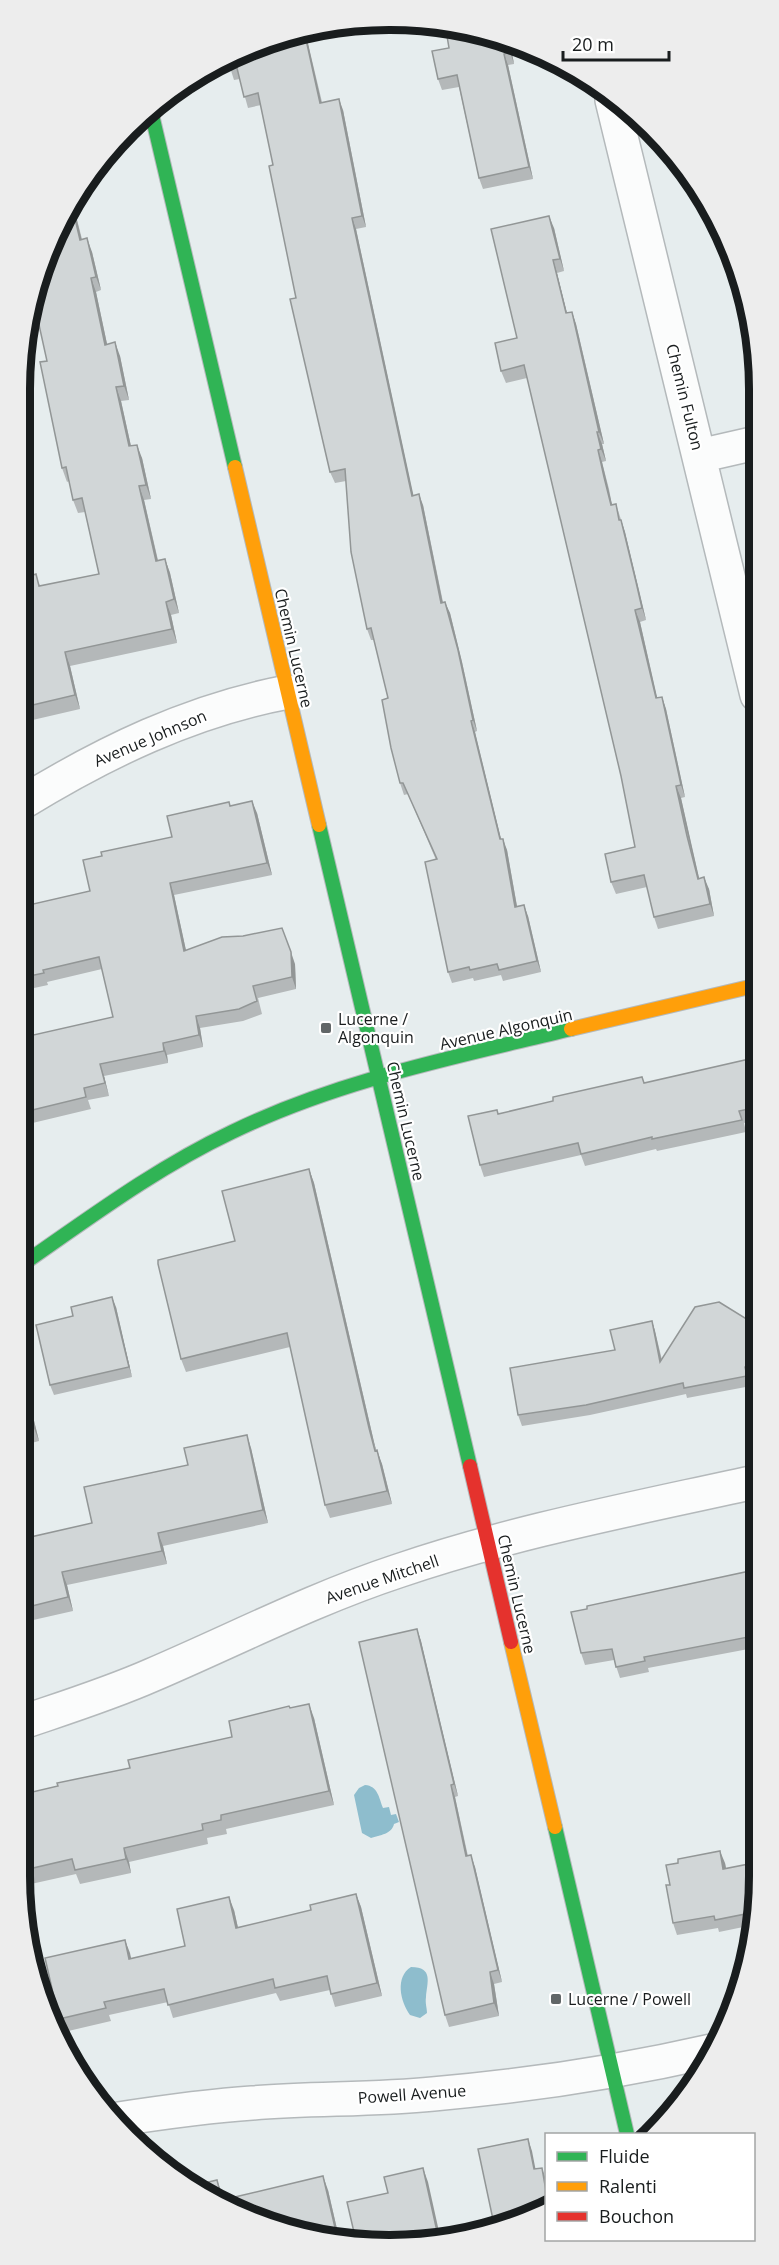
<svg xmlns="http://www.w3.org/2000/svg" width="779" height="2265" font-family="'Open Sans',sans-serif">
  <style>
    .water { fill: #8ebdcd }
    .lines { fill: none; stroke-linecap: round; stroke-linejoin: round }
    .street-casing { stroke: #b4b9bb; stroke-width: 36 }
    .fast-casing { stroke: #b4b9bb; stroke-width: 16 }
    .slow-casing { stroke: #b4b9bb; stroke-width: 16 }
    .jam-casing { stroke: #b4b9bb; stroke-width: 16 }
    .street { stroke: #fbfcfc; stroke-width: 33 }
    .fast { stroke: #30b455; stroke-width: 14 }
    .slow { stroke: #ff9f0a; stroke-width: 14 }
    .jam { stroke: #e5322d; stroke-width: 14 }
    .wall { fill: #b4b8b9 }
    .shaded-wall { fill: #929696 }
    .building { fill: #d1d6d7; stroke: #929696; stroke-width: 1.5 }
    .poi-dot { fill: #616667; stroke: #fff; stroke-width: 2 }
    .labels { text-anchor: middle; stroke-width: 4.5; stroke-linejoin: round; paint-order: stroke }
    .street-label { font-size: 16px; fill: #191d1e; stroke: #fff }
    .poi-label { font-size: 16px; fill: #191d1e; stroke: #fff; text-anchor: start }
    .rim { fill: none; stroke: #191d1e; stroke-width: 8 }
  </style>
  <rect width="100%" height="100%" fill="#e6edee"/>
  <path class="water" d="M 365,1785 C 378,1786 379,1798 383,1808 L 389,1807 L 391,1815 L 396,1814 L 399,1822 L 394,1824 C 392,1834 380,1835 371,1838 L 362,1833 L 354,1795 L 359,1788 Z
    M 411,1967 C 434,1967 427,1983 426,1997 C 425,2003 427,2008 427,2013 L 420,2018 L 410,2015 C 400,2001 395,1977 411,1967 Z"/>
  <g class="lines">
    <defs>
      <path id="street" d="M 612,100 L 757,695
        M 699,456 L 756,443
        M 20,804 C 103,753 191,710 288,692
        M 20,1723 C 64,1708 109,1694 152,1675 C 234,1640 313,1599 398,1571 C 515,1531 638,1508 759,1481
        M 112,2120 C 158,2113 205,2106 252,2103 C 312,2098 373,2100 433,2094 C 526,2086 619,2072 711,2051"/>
      <path id="fast" d="M 152,115 L 235,467
        M 319,825 L 470,1466
        M 20,1266 C 88,1219 156,1168 232,1132 C 339,1080 456,1057 571,1029
        M 555,1827 L 627,2134"/>
      <path id="slow" d="M 235,467 L 319,825
        M 571,1029 L 758,985
        M 511,1642 L 555,1827"/>
      <path id="jam" d="M 470,1466 L 511,1642"/>
    </defs>
    <use href="#street" class="street-casing"/>
    <use href="#fast" class="fast-casing"/>
    <use href="#slow" class="slow-casing"/>
    <use href="#jam" class="jam-casing"/>
    <use href="#street" class="street"/>
    <use href="#fast" class="fast"/>
    <use href="#slow" class="slow"/>
    <use href="#jam" class="jam"/>
  </g>
  <path class="wall" d="M 306,35 L 322,102 L 343,110 L 366,227 L 356,229 L 413,495 L 423,505 L 443,602 L 450,613 L 462,662 L 477,731 L 475,732 L 501,839 L 507,850 L 517,906 L 528,916 L 541,972 L 503,981 L 501,975 L 474,981 L 473,978 L 452,983 L 448,972 L 436,860 L 408,794 L 404,795 L 400,783 L 388,698 L 374,640 L 371,640 L 367,629 L 346,481 L 335,483 L 330,472 L 296,298 L 273,165 L 261,105 L 248,108 L 240,79 L 234,80 L 228,61 Z
    M 510,42 L 514,64 L 508,65 L 533,179 L 483,189 L 479,178 L 459,87 L 442,90 L 438,79 L 449,48 Z
    M 74,208 L 82,239 L 92,252 L 101,290 L 96,292 L 107,344 L 120,356 L 129,400 L 121,401 L 131,446 L 142,458 L 151,499 L 144,500 L 158,560 L 165,559 L 170,573 L 179,613 L 171,615 L 177,643 L 70,666 L 80,709 L 24,722 L 25,726 L 20,727 L 20,523 L 31,576 L 41,586 L 99,574 L 85,512 L 78,513 L 73,500 L 69,481 L 67,482 L 62,468 L 47,361 L 35,304 L 31,305 L 32,294 Z
    M 554,228 L 564,271 L 557,273 L 567,313 L 572,312 L 576,324 L 604,444 L 602,444 L 606,461 L 602,462 L 609,489 L 612,505 L 616,504 L 625,532 L 640,594 L 646,620 L 640,622 L 657,698 L 662,697 L 666,709 L 685,797 L 681,798 L 692,848 L 699,878 L 709,889 L 714,916 L 658,929 L 654,917 L 647,887 L 616,894 L 611,882 L 635,847 L 621,776 L 527,378 L 506,383 L 501,371 L 517,338 Z
    M 740,286 L 756,341 L 756,344 L 748,345 L 744,333 Z
    M 231,806 L 257,813 L 272,875 L 174,895 L 186,951 L 295,964 L 296,989 L 258,998 L 262,1014 L 243,1021 L 200,1028 L 203,1047 L 167,1055 L 168,1063 L 104,1076 L 109,1096 L 88,1100 L 91,1109 L 20,1126 L 20,1038 L 113,1017 L 102,969 L 47,982 L 48,985 L 20,991 L 20,907 L 90,891 L 102,856 L 172,837 Z
    M 758,1057 L 758,1120 L 744,1123 L 746,1132 L 657,1151 L 656,1149 L 585,1166 L 581,1155 L 484,1177 L 480,1165 L 498,1114 L 644,1083 Z
    M 309,1169 L 314,1183 L 374,1442 L 376,1451 L 382,1464 L 392,1504 L 330,1518 L 325,1505 L 290,1347 L 186,1372 L 181,1359 L 235,1241 Z
    M 116,1307 L 132,1377 L 54,1395 L 50,1385 Z
    M 758,1318 L 758,1375 L 749,1377 L 751,1386 L 687,1398 L 686,1394 L 590,1415 L 522,1426 L 518,1415 L 615,1350 L 652,1321 L 655,1331 L 662,1360 L 748,1320 Z
    M 20,1367 L 23,1376 L 39,1441 L 20,1446 Z
    M 251,1448 L 268,1523 L 163,1546 L 167,1564 L 67,1585 L 73,1611 L 20,1623 L 20,1515 L 25,1528 L 27,1538 L 92,1523 L 188,1465 Z
    M 759,1569 L 759,1647 L 648,1668 L 649,1672 L 620,1678 L 614,1660 L 585,1665 L 581,1653 Z
    M 417,1629 L 421,1641 L 458,1796 L 455,1797 L 468,1856 L 475,1867 L 502,1982 L 494,1984 L 499,2016 L 449,2027 L 445,2015 Z
    M 290,1708 L 314,1718 L 334,1805 L 226,1829 L 227,1834 L 207,1838 L 208,1844 L 129,1862 L 131,1873 L 80,1884 L 76,1874 L 22,1886 L 20,1875 L 20,1804 L 30,1802 L 58,1786 L 130,1768 L 232,1737 Z
    M 725,1863 L 726,1868 L 759,1875 L 753,1925 L 719,1932 L 718,1928 L 677,1935 L 673,1923 L 670,1885 Z
    M 356,1894 L 361,1907 L 382,1996 L 335,2007 L 330,1990 L 280,2001 L 276,1993 L 173,2018 L 168,2002 L 109,2015 L 111,2021 L 64,2032 L 59,2019 L 125,1940 L 131,1959 L 185,1946 L 234,1910 L 238,1928 L 311,1910 Z
    M 217,2180 L 223,2200 L 328,2190 L 340,2242 L 226,2207 Z"/>
  <path class="shaded-wall" d="M 305,35 L 306,35 L 324,114 L 320,103 Z
    M 508,41 L 510,42 L 514,64 L 510,52 Z
    M 504,54 L 508,65 L 533,179 L 529,167 Z
    M 339,99 L 343,110 L 366,227 L 362,216 Z
    M 74,208 L 85,254 L 80,240 L 73,210 Z
    M 549,216 L 554,228 L 564,271 L 560,259 Z
    M 352,218 L 356,229 L 416,507 L 412,496 Z
    M 87,238 L 92,252 L 101,290 L 96,277 Z
    M 553,260 L 557,273 L 570,325 L 566,313 Z
    M 91,278 L 96,292 L 110,358 L 105,345 Z
    M 572,312 L 576,324 L 604,444 L 599,432 Z
    M 115,342 L 120,356 L 129,400 L 124,386 Z
    M 116,387 L 121,401 L 134,460 L 129,446 Z
    M 597,432 L 602,444 L 606,461 L 601,449 Z
    M 137,445 L 142,458 L 151,499 L 146,485 Z
    M 598,450 L 602,462 L 615,517 L 611,505 Z
    M 139,486 L 144,500 L 161,575 L 156,561 Z
    M 419,494 L 423,505 L 445,614 L 441,603 Z
    M 621,520 L 625,532 L 646,620 L 642,608 Z
    M 20,523 L 35,590 L 30,576 L 20,532 Z
    M 165,559 L 170,573 L 179,613 L 174,599 Z
    M 166,602 L 171,615 L 177,643 L 172,629 Z
    M 445,602 L 450,613 L 462,662 L 477,731 L 473,720 Z
    M 635,610 L 640,622 L 660,710 L 656,698 Z
    M 65,652 L 70,666 L 80,709 L 75,695 Z
    M 662,697 L 666,709 L 685,797 L 681,785 Z
    M 471,721 L 475,732 L 504,851 L 500,839 Z
    M 676,786 L 681,798 L 702,891 L 698,879 Z
    M 252,801 L 257,813 L 272,875 L 267,863 Z
    M 503,839 L 507,850 L 519,918 L 515,907 Z
    M 704,877 L 709,889 L 714,916 L 710,904 Z
    M 170,883 L 174,895 L 189,964 L 184,951 Z
    M 524,905 L 528,916 L 541,972 L 537,961 Z
    M 291,952 L 295,964 L 296,989 L 292,977 Z
    M 196,1016 L 200,1028 L 203,1047 L 199,1035 Z
    M 163,1043 L 167,1055 L 168,1063 L 164,1051 Z
    M 100,1064 L 104,1076 L 109,1096 L 105,1083 Z
    M 309,1169 L 314,1183 L 374,1442 L 380,1464 L 369,1428 Z
    M 112,1297 L 116,1307 L 132,1377 L 129,1367 Z
    M 652,1321 L 655,1331 L 664,1372 L 660,1362 Z
    M 20,1367 L 23,1376 L 39,1441 L 34,1428 Z
    M 247,1435 L 251,1448 L 268,1523 L 263,1510 Z
    M 377,1450 L 382,1464 L 392,1504 L 387,1491 Z
    M 20,1515 L 25,1528 L 30,1551 L 26,1538 Z
    M 158,1533 L 163,1546 L 167,1564 L 162,1551 Z
    M 62,1572 L 67,1585 L 73,1611 L 68,1597 Z
    M 417,1629 L 421,1641 L 458,1796 L 454,1784 Z
    M 309,1704 L 314,1718 L 334,1805 L 329,1791 Z
    M 451,1785 L 455,1797 L 470,1868 L 466,1856 Z
    M 124,1848 L 129,1862 L 131,1873 L 126,1859 Z
    M 720,1851 L 725,1863 L 728,1880 L 723,1869 Z
    M 471,1855 L 475,1867 L 502,1982 L 498,1970 Z
    M 356,1894 L 361,1907 L 382,1996 L 377,1983 Z
    M 229,1897 L 234,1910 L 241,1941 L 236,1928 Z
    M 125,1940 L 130,1953 L 134,1972 L 129,1959 Z
    M 490,1972 L 494,1984 L 499,2016 L 494,2003 Z
    M 528,2139 L 532,2151 L 538,2182 L 534,2169 Z
    M 423,2168 L 428,2182 L 440,2236 L 438,2236 Z
    M 542,2168 L 546,2180 L 546,2191 Z
    M 323,2176 L 328,2190 L 340,2242 L 336,2232 Z
    M 217,2180 L 222,2194 L 225,2207 L 222,2200 Z"/>
  <path class="building" d="M 446,30 L 485,32 L 508,41 L 510,52 L 504,54 L 529,167 L 479,178 L 457,75 L 438,79 L 432,51 L 449,48 Z
    M 305,35 L 320,103 L 339,99 L 362,216 L 352,218 L 412,496 L 419,494 L 441,603 L 445,602 L 458,650 L 473,720 L 471,721 L 500,839 L 503,839 L 515,907 L 524,905 L 537,961 L 499,970 L 497,964 L 470,970 L 469,967 L 448,972 L 425,862 L 437,859 L 403,783 L 400,783 L 391,748 L 382,700 L 388,698 L 371,628 L 367,629 L 351,552 L 345,469 L 330,472 L 299,338 L 290,299 L 296,298 L 269,166 L 273,165 L 258,93 L 244,97 L 237,68 L 230,69 L 228,61 Z
    M 73,210 L 80,240 L 87,238 L 96,277 L 91,278 L 105,345 L 115,342 L 124,386 L 116,387 L 129,446 L 137,445 L 146,485 L 139,486 L 156,561 L 165,559 L 174,599 L 166,602 L 172,629 L 65,652 L 75,695 L 20,708 L 20,532 L 30,576 L 36,574 L 39,586 L 99,574 L 82,498 L 73,500 L 66,467 L 62,468 L 40,362 L 47,361 L 32,293 Z
    M 549,216 L 560,259 L 553,260 L 566,313 L 572,312 L 599,432 L 597,432 L 601,449 L 598,450 L 604,477 L 611,505 L 616,504 L 619,520 L 621,520 L 636,582 L 642,608 L 635,610 L 656,698 L 662,697 L 681,785 L 676,786 L 687,836 L 698,879 L 704,877 L 710,904 L 654,917 L 644,875 L 611,882 L 605,854 L 635,847 L 621,776 L 524,365 L 501,371 L 495,343 L 517,338 L 491,229 Z
    M 740,286 L 753,331 L 744,333 L 733,287 Z
    M 252,801 L 267,863 L 170,883 L 184,951 L 222,937 L 243,936 L 282,928 L 291,952 L 292,977 L 253,986 L 257,1001 L 239,1009 L 196,1016 L 199,1035 L 163,1043 L 164,1051 L 100,1064 L 105,1083 L 84,1088 L 86,1097 L 20,1113 L 20,1038 L 113,1017 L 99,957 L 43,970 L 44,973 L 20,978 L 20,907 L 90,891 L 83,860 L 102,856 L 101,852 L 172,837 L 167,816 L 229,802 L 230,806 Z
    M 758,1057 L 758,1107 L 739,1111 L 742,1120 L 652,1139 L 652,1137 L 581,1154 L 578,1143 L 480,1165 L 468,1116 L 497,1110 L 498,1114 L 553,1101 L 553,1097 L 642,1077 L 644,1083 Z
    M 309,1169 L 369,1428 L 375,1451 L 377,1450 L 387,1491 L 325,1505 L 287,1333 L 181,1359 L 158,1264 L 158,1260 L 235,1241 L 222,1191 Z
    M 112,1297 L 129,1367 L 50,1385 L 36,1325 L 73,1316 L 71,1307 Z
    M 719,1302 L 748,1320 L 758,1318 L 758,1364 L 745,1367 L 747,1376 L 684,1388 L 683,1383 L 586,1405 L 518,1415 L 510,1368 L 615,1350 L 610,1330 L 652,1321 L 660,1362 L 695,1307 Z
    M 20,1369 L 34,1428 L 20,1432 Z
    M 247,1435 L 263,1510 L 158,1533 L 162,1551 L 62,1572 L 68,1597 L 20,1609 L 20,1515 L 26,1538 L 92,1523 L 84,1487 L 188,1465 L 184,1448 Z
    M 759,1569 L 759,1635 L 644,1657 L 645,1661 L 616,1667 L 612,1649 L 581,1653 L 571,1612 L 587,1609 L 587,1606 Z
    M 417,1629 L 454,1784 L 451,1785 L 466,1856 L 471,1855 L 498,1970 L 490,1972 L 494,2003 L 445,2015 L 359,1642 Z
    M 309,1704 L 329,1791 L 221,1815 L 221,1820 L 202,1824 L 203,1830 L 124,1848 L 126,1859 L 75,1870 L 72,1859 L 20,1871 L 20,1804 L 30,1802 L 28,1793 L 58,1786 L 57,1783 L 130,1768 L 128,1760 L 232,1737 L 229,1721 L 289,1706 L 290,1708 Z
    M 720,1851 L 723,1869 L 759,1862 L 759,1875 L 755,1912 L 715,1920 L 714,1916 L 673,1923 L 666,1885 L 670,1885 L 666,1865 L 678,1863 L 678,1859 Z
    M 356,1894 L 377,1983 L 331,1994 L 327,1976 L 275,1988 L 273,1979 L 168,2005 L 164,1989 L 104,2002 L 106,2008 L 59,2019 L 45,1958 L 125,1940 L 129,1959 L 185,1946 L 177,1909 L 229,1897 L 236,1928 L 311,1910 L 310,1905 Z
    M 528,2139 L 534,2169 L 542,2168 L 546,2191 L 546,2205 L 495,2229 L 478,2149 Z
    M 423,2168 L 438,2236 L 356,2241 L 347,2202 L 388,2193 L 384,2177 Z
    M 323,2176 L 336,2232 L 320,2236 L 226,2207 L 196,2185 L 217,2180 L 222,2200 Z"/>
  <g class="poi-dot">
    <rect x="320" y="1022" width="12" height="12" rx="3"/>
    <rect x="550" y="1993" width="12" height="12" rx="3"/>
  </g>
  <g class="labels">
    <g class="street-label">
      <text transform="translate(685 397) rotate(76)" y="6">Chemin Fulton</text>
      <text transform="translate(294 648) rotate(77)" y="6">Chemin Lucerne</text>
      <text transform="translate(150 738) rotate(-23)" y="6">Avenue Johnson</text>
      <text transform="translate(506 1029) rotate(-13)" y="6">Avenue Algonquin</text>
      <text transform="translate(406 1121) rotate(77)" y="6">Chemin Lucerne</text>
      <text transform="translate(382 1579) rotate(-19)" y="6">Avenue Mitchell</text>
      <text transform="translate(517 1594) rotate(77)" y="6">Chemin Lucerne</text>
      <text transform="translate(412 2094) rotate(-4)" y="6">Powell Avenue</text>
    </g>
    <g class="poi-label">
      <text x="338" y="1025">Lucerne /<tspan x="338" dy="18">Algonquin</tspan></text>
      <text x="568" y="2005">Lucerne / Powell</text>
    </g>
  </g>
  <path d="M0 0H779V2265H0ZM389 30H390A359 359 0 0 1 749 389V1876A359 359 0 0 1 390 2235H389A359 359 0 0 1 30 1876V389A359 359 0 0 1 389 30Z" fill="#ededed" fill-rule="evenodd"/>
  <path class="rim" d="M389 30H390A359 359 0 0 1 749 389V1876A359 359 0 0 1 390 2235H389A359 359 0 0 1 30 1876V389A359 359 0 0 1 389 30Z"/>
  <rect x="545" y="2133" width="210" height="108" fill="#ffffff" stroke="#a3a5a5" stroke-width="1.5"/>
  <rect x="557" y="2152" width="30" height="9" fill="#30b455" stroke="#a3a5a5" stroke-width="1.5"/>
  <text x="599" y="2163" font-size="18" fill="#191d1e">Fluide</text>
  <rect x="557" y="2182" width="30" height="9" fill="#ff9f0a" stroke="#a3a5a5" stroke-width="1.5"/>
  <text x="599" y="2193" font-size="18" fill="#191d1e">Ralenti</text>
  <rect x="557" y="2212" width="30" height="9" fill="#e5322d" stroke="#a3a5a5" stroke-width="1.5"/>
  <text x="599" y="2223" font-size="18" fill="#191d1e">Bouchon</text>
  <path d="M563 51v9h106v-9" fill="none" stroke="#191d1e" stroke-width="3"/>
  <text x="572" y="51" font-size="18" fill="#191d1e" stroke="#ffffff" stroke-width="4.5" paint-order="stroke">20 m</text>
</svg>
